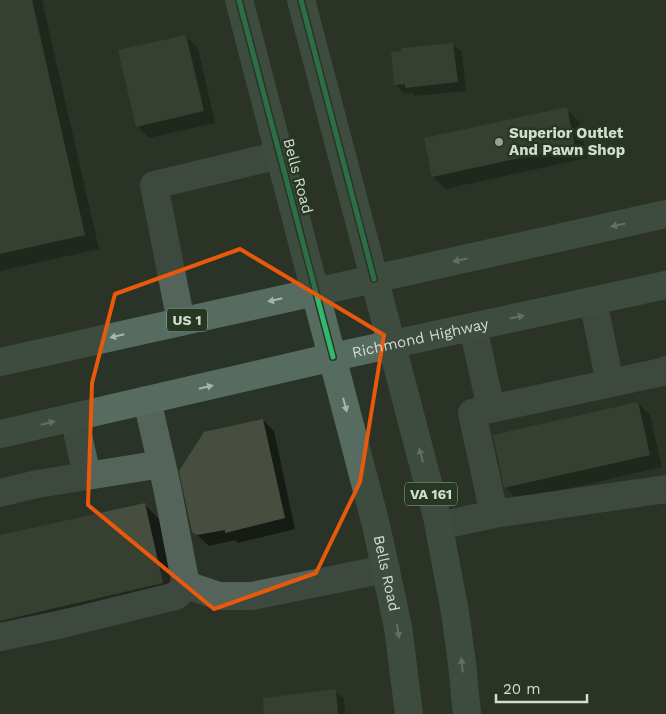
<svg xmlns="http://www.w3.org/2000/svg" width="666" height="714" font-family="'Work Sans',sans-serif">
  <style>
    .shadow { fill: #0007 }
    .building { fill: #484e3f }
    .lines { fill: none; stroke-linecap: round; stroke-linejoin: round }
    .minor { stroke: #54645b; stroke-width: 28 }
    .major { stroke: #576c60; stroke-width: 28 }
    .cycleway-casing { stroke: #273822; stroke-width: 8 }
    .cycleway { stroke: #33b770; stroke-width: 5 }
    .oneway { fill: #a7b5a8 }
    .marked { fill: none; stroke: #e8590c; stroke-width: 4; stroke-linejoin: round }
    .poi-dot { fill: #97a294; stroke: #273822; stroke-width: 2 }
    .labels { text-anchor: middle; stroke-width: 5; stroke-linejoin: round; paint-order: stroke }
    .shield { fill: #273822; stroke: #9fac9b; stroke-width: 1 }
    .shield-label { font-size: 14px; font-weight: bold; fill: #d2ddcf }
    .poi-label { font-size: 15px; font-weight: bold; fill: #d2ddcf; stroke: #273822; text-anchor: start }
    .street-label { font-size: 15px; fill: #d2ddcf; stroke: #273822 }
  </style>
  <rect width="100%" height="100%" fill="#2a3327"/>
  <path class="shadow" d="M 0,0 L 42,0 L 99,249 L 0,271 Z
    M 186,36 L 198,48 L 215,123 L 149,138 L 137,126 Z
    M 453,44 L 462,52 L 466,91 L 415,96 L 412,93 L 404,93 L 396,85 Z
    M 566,109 L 579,121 L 587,158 L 446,189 L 433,177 Z
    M 638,403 L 650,415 L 662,467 L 518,500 L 505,487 Z
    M 263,420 L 274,431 L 295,529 L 238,543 L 235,540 L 209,546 L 193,531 Z
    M 144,504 L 160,520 L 177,598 L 0,639 L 0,537 Z
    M 335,691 L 344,699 L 345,714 L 271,714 Z"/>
  <path class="building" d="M 0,0 L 32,0 L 85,235 L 0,254 Z
    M 186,35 L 204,111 L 136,127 L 118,50 Z
    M 453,43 L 458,82 L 405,88 L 405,84 L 394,85 L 391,52 L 401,51 L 401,48 Z
    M 567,107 L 575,146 L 432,177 L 424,138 Z
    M 638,402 L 650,455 L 504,488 L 493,435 Z
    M 263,419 L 285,518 L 225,533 L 225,530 L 197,535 L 192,532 L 179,471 L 204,432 Z
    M 145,503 L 163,583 L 0,621 L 0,535 Z
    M 336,689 L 338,714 L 264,714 L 263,698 Z"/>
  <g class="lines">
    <path class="minor" d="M 593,301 L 610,383
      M 181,322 L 154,185 L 280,155
      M 473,327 L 491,409
      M 666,370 L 662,372 L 472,413 L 494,514 L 666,489
      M 74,417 L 87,476
      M 0,493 L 37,484 L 162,464
      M 439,526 L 494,514
      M 186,585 L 219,596 L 252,596 L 386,569
      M 0,637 L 62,624 L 176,596 L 186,585 L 167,487 L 147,400"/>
    <g class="major">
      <path id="s1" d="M 239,0 L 376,525 L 398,627 L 409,714"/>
      <path d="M 301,0 L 437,517 L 455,612 L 462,664 L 467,714"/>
      <path d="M 0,362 L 666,214"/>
      <path id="s2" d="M 0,434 L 333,357 L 666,285"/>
    </g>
    <defs>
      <path id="cycleway" d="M 239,0 L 333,357
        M 301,0 L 374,279"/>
    </defs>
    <use href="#cycleway" class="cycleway-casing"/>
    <use href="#cycleway" class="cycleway"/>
  </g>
  <defs><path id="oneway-solid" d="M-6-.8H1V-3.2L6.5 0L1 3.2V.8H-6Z" transform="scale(1.25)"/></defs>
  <g class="oneway">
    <use href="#oneway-solid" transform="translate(618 225) rotate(168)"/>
    <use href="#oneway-solid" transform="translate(460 260) rotate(168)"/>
    <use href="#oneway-solid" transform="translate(275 300) rotate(167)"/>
    <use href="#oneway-solid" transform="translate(517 317) rotate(-12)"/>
    <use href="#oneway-solid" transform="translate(117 336) rotate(167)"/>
    <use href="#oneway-solid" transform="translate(206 387) rotate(-13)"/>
    <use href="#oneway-solid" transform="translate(345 405) rotate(75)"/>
    <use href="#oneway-solid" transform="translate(48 423) rotate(-13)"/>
    <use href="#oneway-solid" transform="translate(421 455) rotate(-105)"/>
    <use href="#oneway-solid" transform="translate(398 631) rotate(81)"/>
    <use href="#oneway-solid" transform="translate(462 665) rotate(-96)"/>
  </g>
  <path d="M0 0H666V714H0ZM 240,249 L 384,335 L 360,482 L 316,573 L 214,609 L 88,505 L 92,383 L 115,294 Z" fill="#2a3327" fill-opacity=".55" fill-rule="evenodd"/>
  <path class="marked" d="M 240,249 L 384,335 L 360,482 L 316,573 L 214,609 L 88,505 L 92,383 L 115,294 Z"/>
  <circle class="poi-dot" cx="499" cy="142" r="5"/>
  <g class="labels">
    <g class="shield">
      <rect x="167" y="308.5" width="40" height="23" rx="4"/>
      <rect x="405" y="482.5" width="52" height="23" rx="4"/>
    </g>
    <g class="shield-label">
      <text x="187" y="325">US 1</text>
      <text x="431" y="499">VA 161</text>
    </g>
    <g class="poi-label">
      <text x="509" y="138">Superior Outlet<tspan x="509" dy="17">And Pawn Shop</tspan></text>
    </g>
    <g class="street-label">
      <text transform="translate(298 176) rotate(75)" y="5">Bells Road</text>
      <text dy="5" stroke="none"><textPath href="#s2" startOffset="431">Richmond Highway</textPath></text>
      <text dy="5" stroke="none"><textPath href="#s1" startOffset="592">Bells Road</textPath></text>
    </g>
  </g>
  <path d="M496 694v8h91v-8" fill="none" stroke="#d2ddcf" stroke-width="2.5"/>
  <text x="503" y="694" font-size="15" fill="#d2ddcf" stroke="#273822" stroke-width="4" paint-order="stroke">20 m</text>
</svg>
